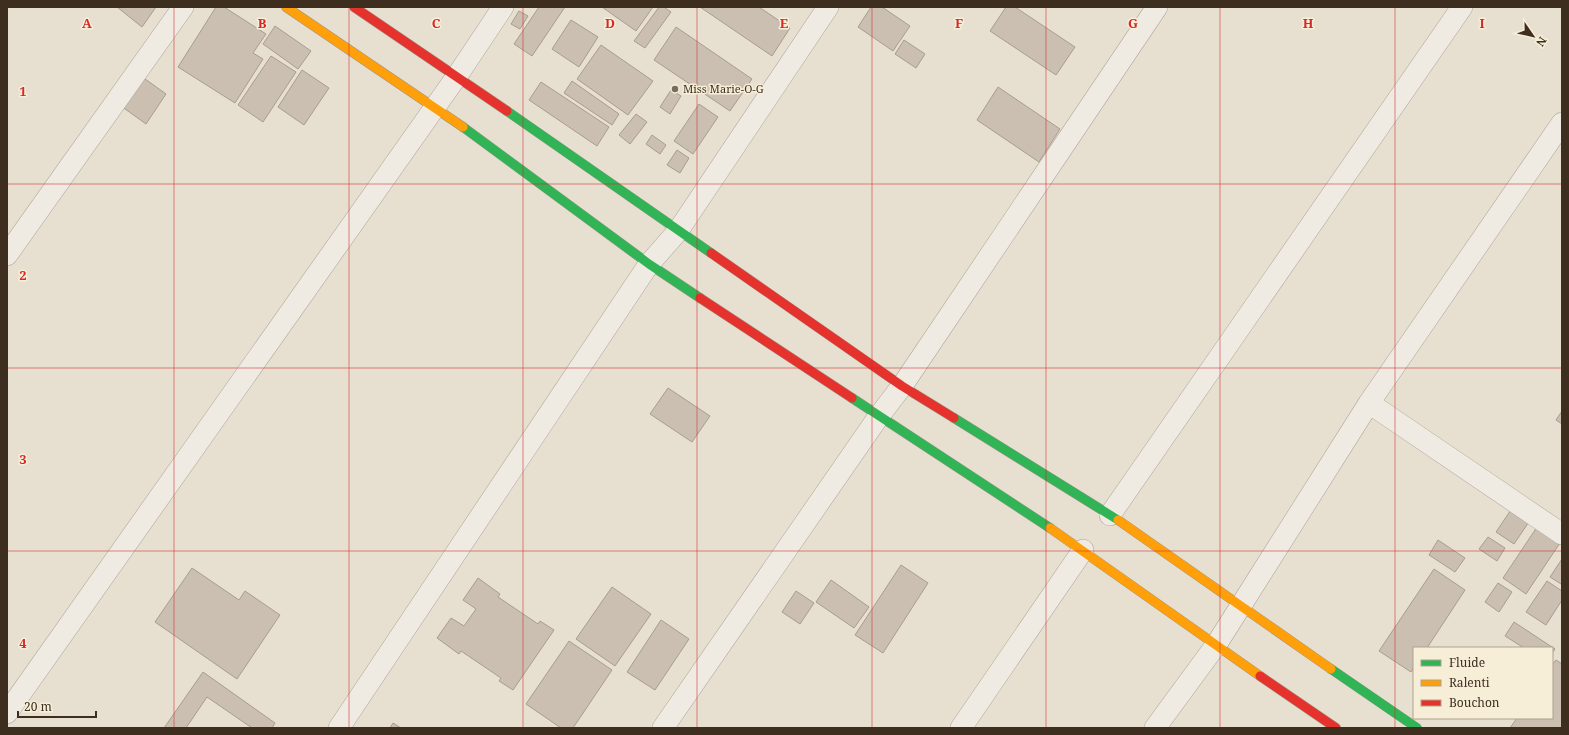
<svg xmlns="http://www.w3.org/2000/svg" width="1569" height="735" font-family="'Noto Serif',serif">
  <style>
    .building { fill: #cbbfb2; stroke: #a89c90 }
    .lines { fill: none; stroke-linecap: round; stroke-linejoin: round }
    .street-casing { stroke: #ada599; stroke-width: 22 }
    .fast-casing { stroke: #9c958a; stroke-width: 10 }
    .slow-casing { stroke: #9c958a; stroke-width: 10 }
    .jam-casing { stroke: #9c958a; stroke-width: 10 }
    .street { stroke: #efebe3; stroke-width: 21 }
    .fast { stroke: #30b455; stroke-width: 9 }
    .slow { stroke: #ff9f0a; stroke-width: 9 }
    .jam { stroke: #e5322d; stroke-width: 9 }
    .grid { fill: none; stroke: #d62828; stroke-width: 1; stroke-opacity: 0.55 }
    .poi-dot { fill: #786c5e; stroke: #f7eed8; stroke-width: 1.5 }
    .labels { text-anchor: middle; stroke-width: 3; stroke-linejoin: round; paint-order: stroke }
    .poi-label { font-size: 11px; fill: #3d2e20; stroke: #f7eed8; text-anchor: start }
    .grid-label { font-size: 13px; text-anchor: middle; font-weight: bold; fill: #d62828; stroke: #f7eed8; stroke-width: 3; stroke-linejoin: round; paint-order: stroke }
  </style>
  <rect width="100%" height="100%" fill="#e7e0d1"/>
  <path class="building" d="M 117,7 L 156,7 L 142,27 Z
    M 216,7 L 224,7 L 266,34 L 253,53 L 263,59 L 235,103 L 178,67 Z
    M 539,7 L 565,7 L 532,56 L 514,44 Z
    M 602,7 L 653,7 L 636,31 Z
    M 659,7 L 664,7 L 671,12 L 645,48 L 634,41 Z
    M 700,7 L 759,7 L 790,28 L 772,56 Z
    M 871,7 L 882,7 L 910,26 L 893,51 L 858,27 Z
    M 1006,7 L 1015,7 L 1075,47 L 1056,75 L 990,31 Z
    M 519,11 L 528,16 L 520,29 L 511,24 Z
    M 571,20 L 598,37 L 579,67 L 552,49 Z
    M 275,26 L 311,51 L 298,69 L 263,44 Z
    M 676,27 L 752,79 L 730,111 L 654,60 Z
    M 904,40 L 925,54 L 916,68 L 895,54 Z
    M 601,45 L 653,81 L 628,115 L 577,79 Z
    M 271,56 L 296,72 L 263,122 L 238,105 Z
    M 302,70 L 329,88 L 304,125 L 278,107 Z
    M 141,76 L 166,94 L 146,124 L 121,106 Z
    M 572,81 L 619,114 L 612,125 L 564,93 Z
    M 541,82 L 609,127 L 597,146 L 529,100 Z
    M 998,87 L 1060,129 L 1039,162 L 977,120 Z
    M 671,90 L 681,96 L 670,114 L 660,107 Z
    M 699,104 L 718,117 L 693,154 L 674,141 Z
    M 636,114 L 647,122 L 630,144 L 619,135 Z
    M 652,135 L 666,145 L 660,154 L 646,144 Z
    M 677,150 L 689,158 L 680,173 L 667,165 Z
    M 668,388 L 710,416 L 692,442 L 650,414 Z
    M 1562,411 L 1562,424 L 1556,420 Z
    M 1519,498 L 1537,510 L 1514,544 L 1496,532 Z
    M 1545,515 L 1562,540 L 1526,594 L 1503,578 Z
    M 1488,537 L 1505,548 L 1497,561 L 1479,549 Z
    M 1438,540 L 1465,558 L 1455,572 L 1429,555 Z
    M 1562,559 L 1562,583 L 1561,584 L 1550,577 Z
    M 901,565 L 928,583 L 883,653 L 855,635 Z
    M 192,568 L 239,600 L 245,591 L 280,615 L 237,679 L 155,622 Z
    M 1434,569 L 1465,590 L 1427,648 L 1414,648 L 1414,667 L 1411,672 L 1379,651 Z
    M 478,578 L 500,594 L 498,597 L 538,624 L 540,621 L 554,630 L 513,690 L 499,681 L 501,678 L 461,651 L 459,654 L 437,638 L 451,618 L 464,626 L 476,609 L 463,600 Z
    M 831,580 L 869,607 L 854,628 L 816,602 Z
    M 1547,581 L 1562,591 L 1562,600 L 1546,625 L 1526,612 Z
    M 1498,583 L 1512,592 L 1499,612 L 1485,602 Z
    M 612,587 L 651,614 L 615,666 L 576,639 Z
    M 796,591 L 814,603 L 800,624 L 782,612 Z
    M 661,620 L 689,639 L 655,690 L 627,672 Z
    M 1514,622 L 1555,649 L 1552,653 L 1552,648 L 1524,648 L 1505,636 Z
    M 569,641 L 612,670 L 573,728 L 561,728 L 526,704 Z
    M 1556,660 L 1562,664 L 1562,728 L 1510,728 L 1517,718 L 1552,718 L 1552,665 Z
    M 203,672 L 275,723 L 272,728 L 252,728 L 207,697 L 186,728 L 164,728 Z
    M 393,723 L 401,728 L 390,728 Z"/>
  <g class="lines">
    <defs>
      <path id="street" d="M 7,255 L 183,7
        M 1369,403 L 1562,534
        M 1110,515 L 1462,7
        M 7,713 L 457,76 L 503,7
        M 339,728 L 649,264 L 678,231 L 828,7
        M 663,728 L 879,416 L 902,386 L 1157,7
        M 961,728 L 1083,550
        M 1155,728 L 1216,645 L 1369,403 L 1562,123"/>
      <path id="fast" d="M 507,111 L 711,253
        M 463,127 L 649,264 L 700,298
        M 852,398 L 1050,528
        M 954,418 L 1118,520
        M 1331,669 L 1417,728"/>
      <path id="slow" d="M 286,7 L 463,127
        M 1118,520 L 1331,669
        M 1050,528 L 1260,676"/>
      <path id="jam" d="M 354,7 L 507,111
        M 711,253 L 902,386 L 954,418
        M 700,298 L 852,398
        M 1260,676 L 1336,728"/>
    </defs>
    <use href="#street" class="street-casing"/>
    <use href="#fast" class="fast-casing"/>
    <use href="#slow" class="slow-casing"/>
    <use href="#jam" class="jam-casing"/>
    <use href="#street" class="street"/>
    <use href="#fast" class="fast"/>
    <use href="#slow" class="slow"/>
    <use href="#jam" class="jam"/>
  </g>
  <path class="grid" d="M 174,7 L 174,728M 349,7 L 349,728M 523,7 L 523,728M 697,7 L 697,728M 872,7 L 872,728M 1046,7 L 1046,728M 1220,7 L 1220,728M 1395,7 L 1395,728M 7,184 L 1562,184M 7,368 L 1562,368M 7,551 L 1562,551"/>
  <circle class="poi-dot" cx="675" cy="89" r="4"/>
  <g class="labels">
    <g class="poi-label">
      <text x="683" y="93">Miss Marie-O-G</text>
    </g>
  </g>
  <g class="grid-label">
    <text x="87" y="28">A</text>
    <text x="262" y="28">B</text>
    <text x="436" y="28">C</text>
    <text x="610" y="28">D</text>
    <text x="784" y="28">E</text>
    <text x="959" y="28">F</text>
    <text x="1133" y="28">G</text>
    <text x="1308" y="28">H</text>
    <text x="1482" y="28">I</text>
    <text x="23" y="96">1</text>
    <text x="23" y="280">2</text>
    <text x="23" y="464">3</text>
    <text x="23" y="648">4</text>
  </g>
  <rect width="1569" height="735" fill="none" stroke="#3d2e20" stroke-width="16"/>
  <rect x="1413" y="647" width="140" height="72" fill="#f7eed8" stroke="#ada18e"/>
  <rect x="1421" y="660" width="20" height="6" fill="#30b455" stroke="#ada18e"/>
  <text x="1449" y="667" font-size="12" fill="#3d2e20">Fluide</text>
  <rect x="1421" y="680" width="20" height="6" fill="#ff9f0a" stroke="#ada18e"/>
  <text x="1449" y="687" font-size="12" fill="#3d2e20">Ralenti</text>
  <rect x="1421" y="700" width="20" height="6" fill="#e5322d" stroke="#ada18e"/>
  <text x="1449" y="707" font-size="12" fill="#3d2e20">Bouchon</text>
  <g transform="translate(1533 36) rotate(124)" stroke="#f7eed8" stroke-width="3" paint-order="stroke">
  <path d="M0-3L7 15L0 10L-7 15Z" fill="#3d2e20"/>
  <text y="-6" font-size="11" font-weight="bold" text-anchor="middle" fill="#3d2e20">N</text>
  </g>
  <path d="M18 711v6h78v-6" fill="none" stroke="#3d2e20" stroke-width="2"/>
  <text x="24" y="711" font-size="12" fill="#3d2e20" stroke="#f7eed8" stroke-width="3" paint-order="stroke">20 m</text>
</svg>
